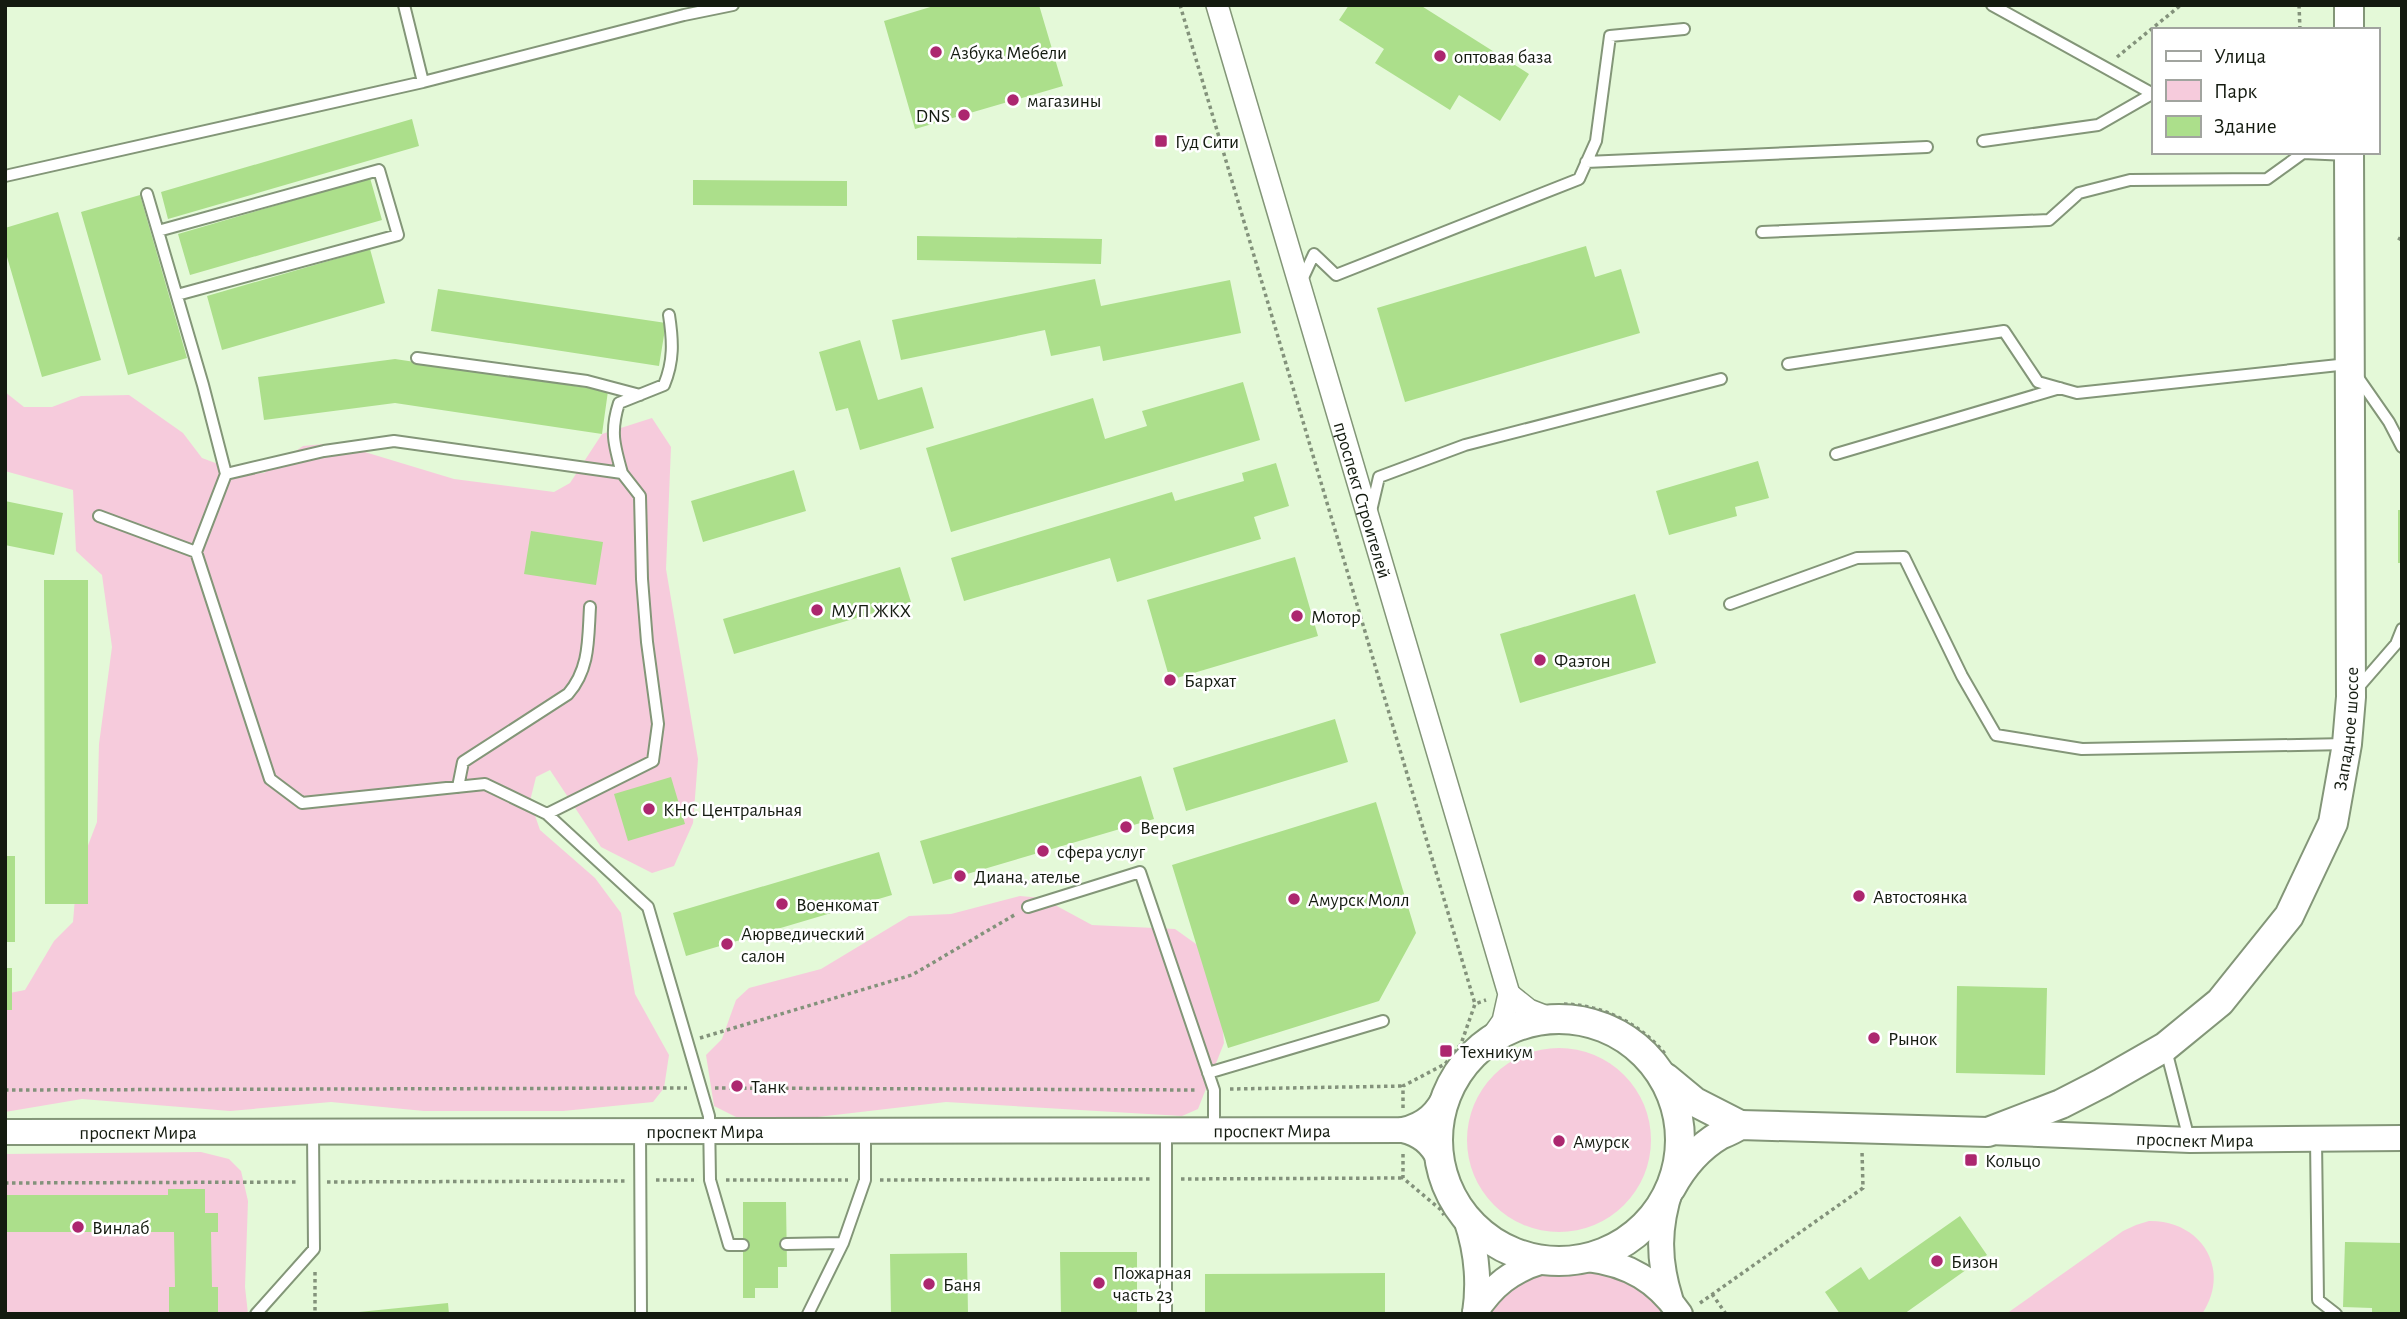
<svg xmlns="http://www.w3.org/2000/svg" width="2407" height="1319" font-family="'Alegreya Sans',sans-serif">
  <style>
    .green { fill: #f6cbdc }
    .building { fill: #acdf8b }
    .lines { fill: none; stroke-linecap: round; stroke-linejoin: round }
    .service-casing { stroke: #839678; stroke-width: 14 }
    .minor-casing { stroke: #839678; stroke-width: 24 }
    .tertiary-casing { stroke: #839678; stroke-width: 28 }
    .secondary-casing { stroke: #839678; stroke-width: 32 }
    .path { stroke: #83927b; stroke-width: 3.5; stroke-dasharray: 3.5 3.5; stroke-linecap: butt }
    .service { stroke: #fff; stroke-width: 10 }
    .minor { stroke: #fff; stroke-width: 21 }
    .tertiary { stroke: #fff; stroke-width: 24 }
    .secondary { stroke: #fff; stroke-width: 28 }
    .poi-dot { fill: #ac276f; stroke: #fff; stroke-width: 2.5 }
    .labels { text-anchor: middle; stroke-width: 5; stroke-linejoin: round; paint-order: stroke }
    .poi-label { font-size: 19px; fill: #141b10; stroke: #fff; text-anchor: start }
    .street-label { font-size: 19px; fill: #141b10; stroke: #fff }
  </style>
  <rect width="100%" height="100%" fill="#e4f9d8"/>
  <path class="green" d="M 5,392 L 24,407 L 52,407 L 81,396 L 129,395 L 183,433 L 202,458 L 245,474 L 264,473 L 303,446 L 335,443 L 454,479 L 554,492 L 570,483 L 602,434 L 652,418 L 671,447 L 666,569 L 698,759 L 693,823 L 674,866 L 652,873 L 601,847 L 550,770 L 536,777 L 530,801 L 540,830 L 595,878 L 621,913 L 635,994 L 669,1055 L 664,1088 L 653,1102 L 563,1111 L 424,1111 L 331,1102 L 230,1111 L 82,1099 L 5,1112 L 5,994 L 25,990 L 54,941 L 73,922 L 77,874 L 97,822 L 99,744 L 112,647 L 102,575 L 76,551 L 73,490 L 5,471 Z
    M 1020,896 L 1042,898 L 1092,925 L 1175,929 L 1203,949 L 1218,974 L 1224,1043 L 1198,1109 L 1182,1116 L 946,1102 L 775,1122 L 740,1119 L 714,1106 L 706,1055 L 722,1039 L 736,1000 L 749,988 L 821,969 L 909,916 L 951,914 Z
    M1467 1140a92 92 0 1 1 184 0a92 92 0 1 1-184 0Z
    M 201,1152 L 229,1159 L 241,1171 L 248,1201 L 245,1287 L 248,1314 L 5,1314 L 5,1154 Z
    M 2149,1221 C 2201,1220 2232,1269 2202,1314 L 2006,1314 L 2123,1231 L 2136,1225 Z
    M 1588,1259 L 1680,1314 L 1476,1314 L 1543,1261 L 1566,1262 Z"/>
  <path class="building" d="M 937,5 L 1039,5 L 1063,86 L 915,129 L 884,21 Z
    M 1349,5 L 1420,5 L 1529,74 L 1500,121 L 1459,95 L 1450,110 L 1375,63 L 1384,49 L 1339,20 Z
    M 412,119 L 419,146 L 168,219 L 161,192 Z
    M 370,178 L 382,220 L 190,275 L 178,234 Z
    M 693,180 L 847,181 L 847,206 L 693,205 Z
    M 140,195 L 187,358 L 128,375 L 81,212 Z
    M 58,212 L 101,360 L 42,377 L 5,250 L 5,228 Z
    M 917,236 L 1102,239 L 1101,264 L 917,260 Z
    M 1586,246 L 1595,277 L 1621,269 L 1640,333 L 1405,402 L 1377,308 Z
    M 370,249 L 385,303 L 222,350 L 207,296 Z
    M 1095,279 L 1101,306 L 1230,280 L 1241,333 L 1103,361 L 1100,346 L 1051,356 L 1045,330 L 901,360 L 892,320 Z
    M 438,289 L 666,323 L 659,366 L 431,331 Z
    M 860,340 L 878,400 L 922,387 L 934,428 L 860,450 L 848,408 L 836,411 L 819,352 Z
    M 395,359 L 608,391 L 602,434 L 395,403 L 264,420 L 258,377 Z
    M 1243,382 L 1260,440 L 951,532 L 926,448 L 1093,398 L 1105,439 L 1147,426 L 1142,411 Z
    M 1758,461 L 1769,498 L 1735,507 L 1737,516 L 1669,535 L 1656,491 Z
    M 1276,463 L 1289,506 L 1254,517 L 1261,539 L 1117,582 L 1110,558 L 964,601 L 951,558 L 1172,492 L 1175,501 L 1244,481 L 1242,473 Z
    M 794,470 L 806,511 L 703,542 L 691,501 Z
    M 5,501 L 63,513 L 54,555 L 5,545 Z
    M 2398,510 L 2402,510 L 2402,563 L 2398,563 Z
    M 531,531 L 603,542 L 596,585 L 524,574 Z
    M 1295,557 L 1318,636 L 1170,680 L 1147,600 Z
    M 900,567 L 911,602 L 734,654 L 723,619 Z
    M 44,580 L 88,580 L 88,904 L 45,904 Z
    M 1635,594 L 1656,663 L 1520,703 L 1500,634 Z
    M 1335,719 L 1348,762 L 1186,811 L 1173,768 Z
    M 1141,776 L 1154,819 L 933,884 L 920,841 Z
    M 671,777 L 685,824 L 628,841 L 614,794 Z
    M 1376,802 L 1416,933 L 1379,1001 L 1228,1048 L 1172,865 Z
    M 879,852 L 892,895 L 686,956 L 673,913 Z
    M 5,856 L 15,856 L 15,942 L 5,942 Z
    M 5,968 L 12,968 L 12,1010 L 5,1010 Z
    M 1957,986 L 2047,988 L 2045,1075 L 1956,1073 Z
    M 168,1189 L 205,1189 L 205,1213 L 218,1213 L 218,1232 L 211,1232 L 212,1287 L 218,1287 L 218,1314 L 169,1314 L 169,1287 L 175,1287 L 174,1232 L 5,1232 L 5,1195 L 168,1195 Z
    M 743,1202 L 786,1202 L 787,1267 L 778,1267 L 778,1288 L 755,1288 L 755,1298 L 743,1298 Z
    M 1960,1216 L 1987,1255 L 1904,1314 L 1840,1314 L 1825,1292 L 1861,1267 L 1869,1280 Z
    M 2345,1242 L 2402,1243 L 2402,1314 L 2372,1314 L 2372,1308 L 2343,1307 Z
    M 1060,1252 L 1137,1252 L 1137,1314 L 1061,1314 Z
    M 967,1253 L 968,1314 L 891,1314 L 890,1254 Z
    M 1385,1273 L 1385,1314 L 1205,1314 L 1205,1274 Z
    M 448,1303 L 449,1314 L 359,1314 L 359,1312 Z"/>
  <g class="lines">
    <defs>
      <path id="service" d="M 404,5 L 423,82
        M 1992,5 L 2153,94
        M 1983,141 L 2098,125 L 2152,94
        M 1586,162 L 1927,147
        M 5,176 L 423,82 L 684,15 L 733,5
        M 147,194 L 203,385 L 226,474 L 196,552 L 270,779 L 302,803 L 485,784 L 547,814 L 648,907 L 709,1116 L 710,1180 L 729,1245 L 743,1245
        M 158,231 L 379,170 L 398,235 L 177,295
        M 1762,232 L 2049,220 L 2079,193 L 2130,180 L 2267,179 L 2303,153 L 2348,155
        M 1301,282 L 1314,254 L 1336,275 L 1579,179 L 1596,141 L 1610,36 L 1684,29
        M 417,358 L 587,381 L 640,395
        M 1788,364 L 2004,331 L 2038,382 L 2077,393 L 2348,364
        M 2357,376 L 2389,422 L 2402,447
        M 1836,454 L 2060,388
        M 622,473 C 614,445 610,431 619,403 L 664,385 C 674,361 673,341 669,315
        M 226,474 L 324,451 L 394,441 L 622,473 L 640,496 L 642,579 L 647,642 L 658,724 L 653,761 L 547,814
        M 1371,511 L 1379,477 L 1465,445 L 1721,379
        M 99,516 L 196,552
        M 1730,604 L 1857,558 L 1904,557 L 1962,676 L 1996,735 L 2082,749 L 2347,744
        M 2357,689 L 2396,644 L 2402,629
        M 458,787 L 463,762 L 568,694 C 590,669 588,639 590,607
        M 1028,907 L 1140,872 L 1214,1090 L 1214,1130
        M 2166,1050 L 2189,1139
        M 1208,1073 L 1383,1021
        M 640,1131 L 641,1312
        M 1166,1131 L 1166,1314
        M 2316,1139 L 2318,1300 L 2336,1314
        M 786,1244 L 843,1243
        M 256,1314 L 314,1249 L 313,1132
        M 808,1314 L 843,1243 L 865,1180 L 865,1131"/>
      <g id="minor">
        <path id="s1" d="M 1217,5 L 1509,994 L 1503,1021 L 1489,1041"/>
        <path d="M 1509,994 L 1529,1010 L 1552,1019"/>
      </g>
      <g id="tertiary">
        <path d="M 1403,1130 C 1420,1134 1431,1143 1439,1159"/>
        <path id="s2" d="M 5,1132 L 1403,1130 C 1425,1125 1438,1113 1447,1092"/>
        <path id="s3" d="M 1990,1132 L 2190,1140 L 2402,1138"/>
        <path d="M 1466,1219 C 1477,1251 1480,1280 1475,1313"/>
        <path d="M 1588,1259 C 1629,1264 1657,1281 1680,1314"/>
        <path d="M 1670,1298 C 1658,1260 1658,1227 1671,1188"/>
        <path d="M 1475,1313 C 1492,1286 1512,1270 1543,1261"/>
      </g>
      <g id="secondary">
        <path d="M 2349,5 L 2349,30"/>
        <circle cx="1559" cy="1140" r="121"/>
        <path d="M 1666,1078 L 1695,1102 L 1740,1125"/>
        <path id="s4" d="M 1671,1188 C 1683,1166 1698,1148 1720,1135 C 1727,1132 1734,1129 1740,1125 L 1988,1132 L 2061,1104 L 2102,1083 L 2165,1047 L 2220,1002 L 2289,916 L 2333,823 L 2347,744 L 2351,697 L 2349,152"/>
      </g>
    </defs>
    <use href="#service" class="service-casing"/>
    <use href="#minor" class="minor-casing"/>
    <use href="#tertiary" class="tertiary-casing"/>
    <use href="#secondary" class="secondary-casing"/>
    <path class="path" d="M 1180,5 L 1475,1004
      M 2299,5 L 2300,30
      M 2117,57 L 2181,5
      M 2398,238 L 2402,240
      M 1564,1004 C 1604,1005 1641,1024 1666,1055
      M 700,1038 L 912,975 L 1016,914
      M 715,1088 L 1198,1090
      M 1230,1089 L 1403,1086
      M 5,1090 L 687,1088
      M 1403,1108 L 1403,1086 L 1445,1064 L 1461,1044 L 1475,1004 L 1486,1000
      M 1403,1154 L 1403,1178 L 1440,1209 L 1444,1215
      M 1181,1179 L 1403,1178
      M 656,1180 L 694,1180
      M 726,1180 L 848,1180
      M 880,1180 L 1153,1179
      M 327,1182 L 628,1181
      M 5,1183 L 299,1182
      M 315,1272 L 315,1314
      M 1712,1294 L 1726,1314
      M 1700,1303 L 1863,1188 L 1862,1151"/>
    <use href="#service" class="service"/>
    <use href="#minor" class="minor"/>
    <use href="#tertiary" class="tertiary"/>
    <use href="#secondary" class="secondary"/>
  </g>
  <g class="poi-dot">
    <circle cx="936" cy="52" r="7"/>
    <circle cx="1440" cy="56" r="7"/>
    <circle cx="1013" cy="100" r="7"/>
    <circle cx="964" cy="115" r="7"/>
    <rect x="1154" y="134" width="14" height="14" rx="3.5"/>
    <circle cx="817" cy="610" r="7"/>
    <circle cx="1297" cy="616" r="7"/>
    <circle cx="1540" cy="660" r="7"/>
    <circle cx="1170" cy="680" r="7"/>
    <circle cx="649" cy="809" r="7"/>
    <circle cx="1126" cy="827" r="7"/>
    <circle cx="1043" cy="851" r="7"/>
    <circle cx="960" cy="876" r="7"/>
    <circle cx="1859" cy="896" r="7"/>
    <circle cx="1294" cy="899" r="7"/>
    <circle cx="782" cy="904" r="7"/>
    <circle cx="727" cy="944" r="7"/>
    <circle cx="1874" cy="1038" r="7"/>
    <rect x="1439" y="1044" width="14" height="14" rx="3.5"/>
    <circle cx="737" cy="1086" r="7"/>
    <circle cx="1559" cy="1141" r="7"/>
    <rect x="1964" y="1153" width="14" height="14" rx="3.5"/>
    <circle cx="78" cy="1227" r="7"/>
    <circle cx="1937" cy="1261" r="7"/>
    <circle cx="1099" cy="1283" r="7"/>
    <circle cx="929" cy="1284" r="7"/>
  </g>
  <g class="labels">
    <g class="poi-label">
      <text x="950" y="59">Азбука Мебели</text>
      <text x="1454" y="63">оптовая база</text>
      <text x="1027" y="107">магазины</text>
      <text x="950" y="122" text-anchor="end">DNS</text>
      <text x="1175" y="148">Гуд Сити</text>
      <text x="831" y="617">МУП ЖКХ</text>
      <text x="1311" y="623">Мотор</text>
      <text x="1554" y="667">Фаэтон</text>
      <text x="1184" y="687">Бархат</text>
      <text x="663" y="816">КНС Центральная</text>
      <text x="1140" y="834">Версия</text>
      <text x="1057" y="858">сфера услуг</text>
      <text x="974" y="883">Диана, ателье</text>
      <text x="1873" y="903">Автостоянка</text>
      <text x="1308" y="906">Амурск Молл</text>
      <text x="796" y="911">Военкомат</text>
      <text x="741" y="940">Аюрведический<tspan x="741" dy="22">салон</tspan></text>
      <text x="1888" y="1045">Рынок</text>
      <text x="1460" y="1058">Техникум</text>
      <text x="751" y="1093">Танк</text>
      <text x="1573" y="1148">Амурск</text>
      <text x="1985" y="1167">Кольцо</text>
      <text x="92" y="1234">Винлаб</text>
      <text x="1951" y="1268">Бизон</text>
      <text x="1113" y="1279">Пожарная<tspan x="1113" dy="22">часть 23</tspan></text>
      <text x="943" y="1291">Баня</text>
    </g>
    <g class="street-label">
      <text dy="7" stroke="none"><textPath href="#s1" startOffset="516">проспект Строителей</textPath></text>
      <text dy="7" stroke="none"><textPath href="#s4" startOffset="920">Западное шоссе</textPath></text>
      <text dy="7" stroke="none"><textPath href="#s2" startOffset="1267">проспект Мира</textPath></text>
      <text dy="7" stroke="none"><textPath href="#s2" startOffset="700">проспект Мира</textPath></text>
      <text dy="7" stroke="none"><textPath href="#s2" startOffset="133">проспект Мира</textPath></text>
      <text dy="7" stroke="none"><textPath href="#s3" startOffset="205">проспект Мира</textPath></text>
    </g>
  </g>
  <rect width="2407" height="1319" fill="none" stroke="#141b10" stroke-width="14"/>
  <rect x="2152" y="28" width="228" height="126" fill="#ffffff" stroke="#a1a49f" stroke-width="2"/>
  <rect x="2166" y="51" width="35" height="10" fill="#ffffff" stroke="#a1a49f" stroke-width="2"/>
  <text x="2214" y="63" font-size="21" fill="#141b10">Улица</text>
  <rect x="2166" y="80" width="35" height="21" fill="#f6cbdc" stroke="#a1a49f" stroke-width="2"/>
  <text x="2214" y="98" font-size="21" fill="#141b10">Парк</text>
  <rect x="2166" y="116" width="35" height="21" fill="#acdf8b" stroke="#a1a49f" stroke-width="2"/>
  <text x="2214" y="133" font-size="21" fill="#141b10">Здание</text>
</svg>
